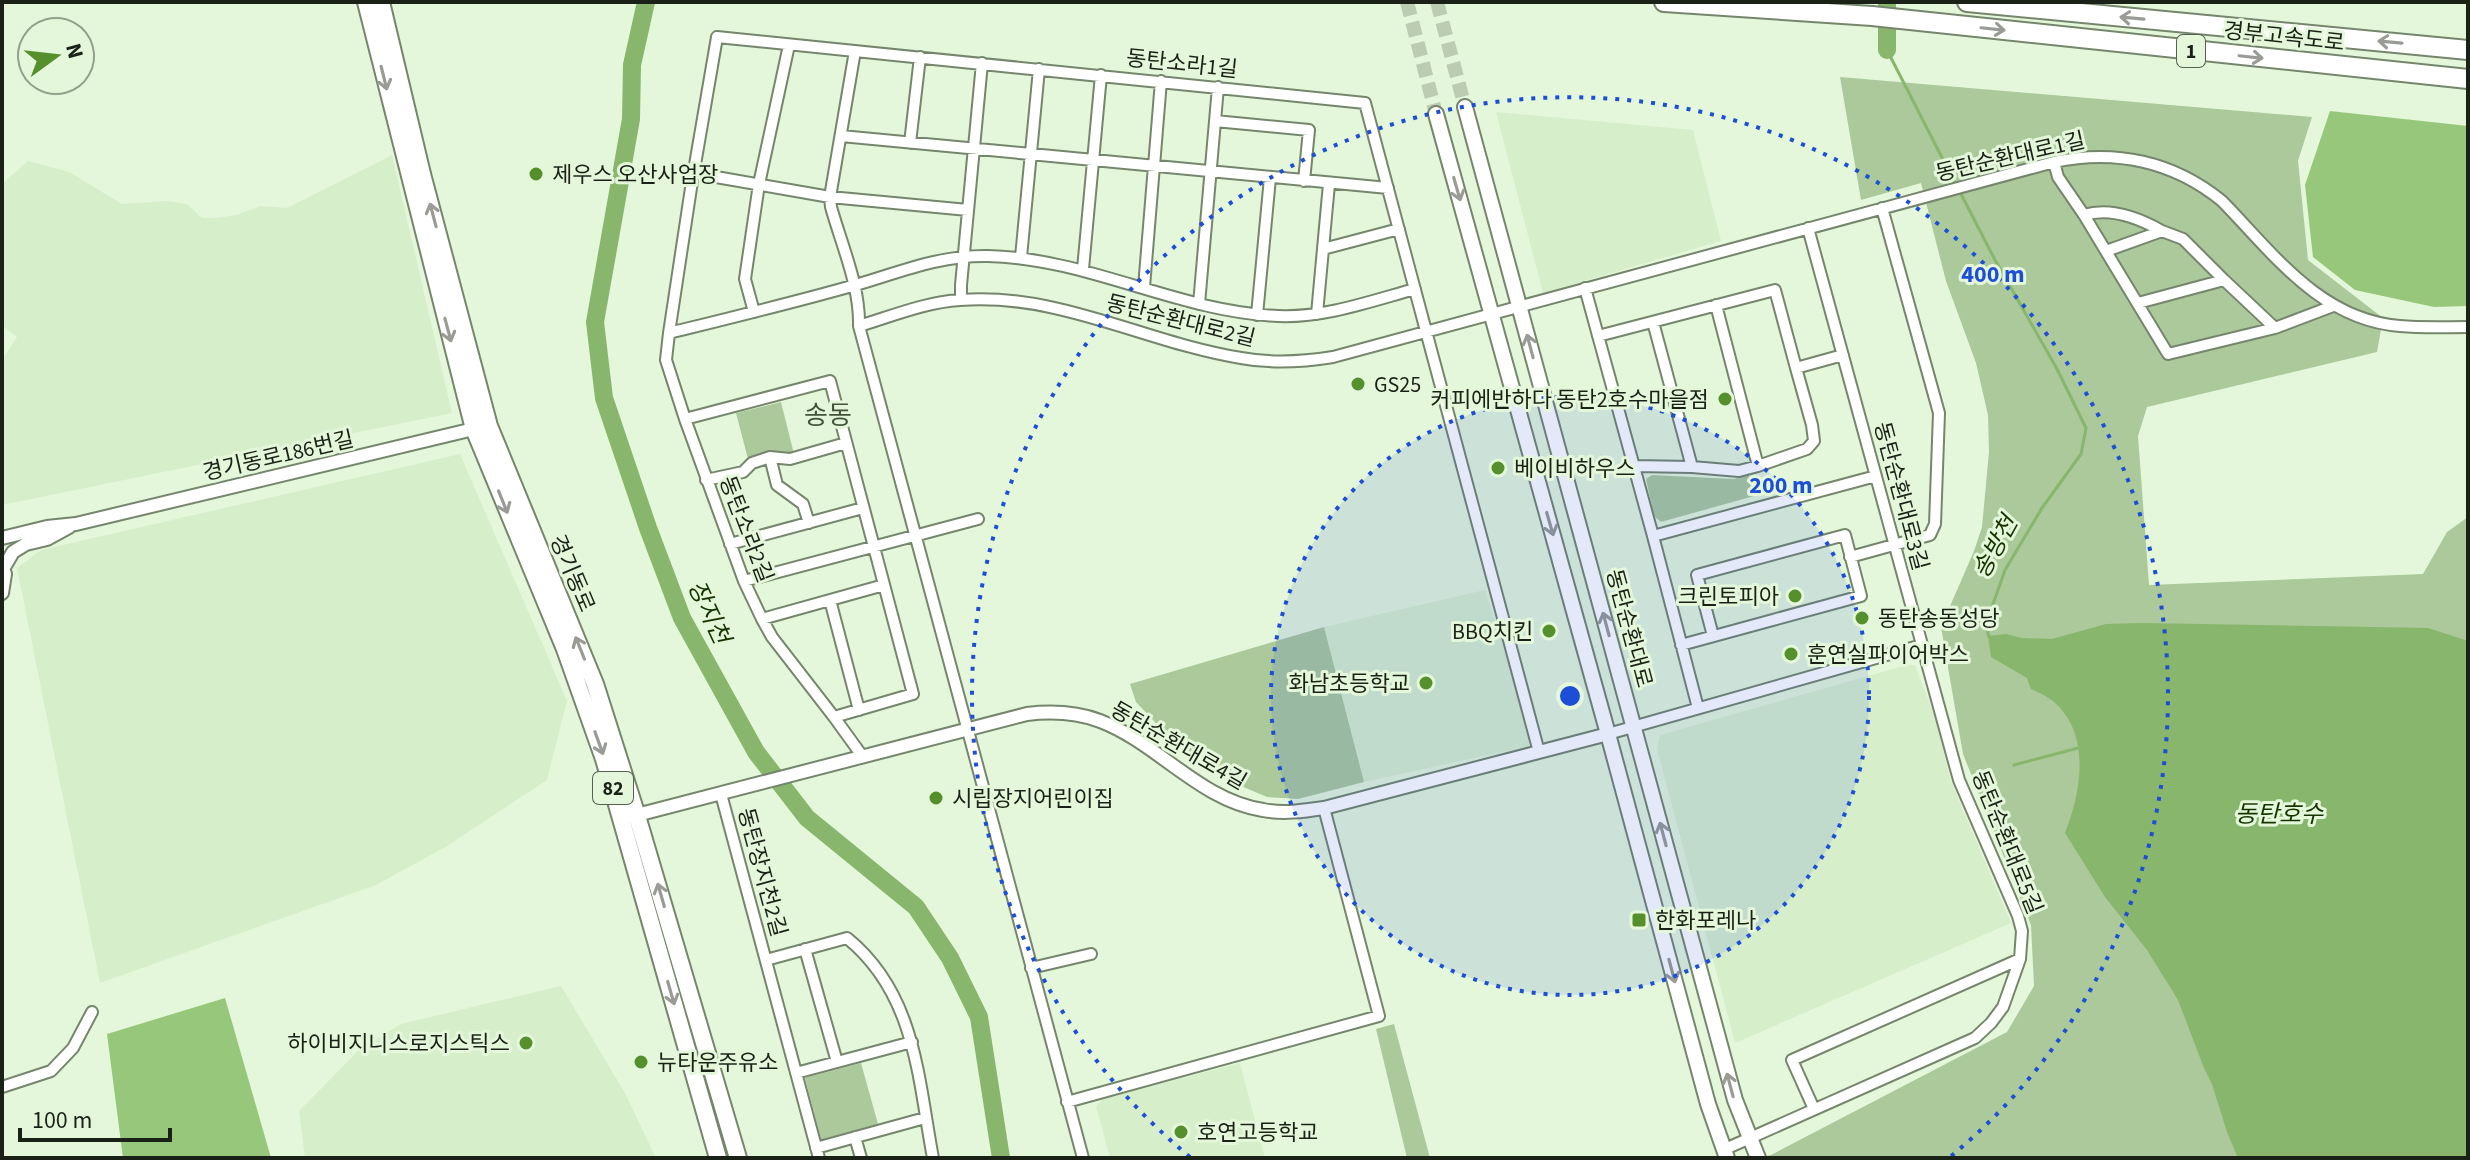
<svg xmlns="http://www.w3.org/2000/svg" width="2470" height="1160" font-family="'Source Sans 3','Noto Sans KR',sans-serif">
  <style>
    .built { fill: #d7eecb }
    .green { fill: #abc99b }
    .forest { fill: #96c77b }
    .water { fill: #87b66c }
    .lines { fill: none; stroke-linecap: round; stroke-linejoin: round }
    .stream { stroke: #87b66c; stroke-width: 3 }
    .river { stroke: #87b66c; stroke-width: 18 }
    .secondary-tunnel { stroke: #bcccb3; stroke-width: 14; stroke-dasharray: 14 7; stroke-linecap: butt }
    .minor-casing { stroke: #75866c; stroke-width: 14 }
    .tertiary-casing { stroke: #75866c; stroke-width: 16 }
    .secondary-casing { stroke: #75866c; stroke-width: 18 }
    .primary-casing { stroke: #75866c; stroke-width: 20 }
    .motorway-casing { stroke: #75866c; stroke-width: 22 }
    .minor { stroke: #fff; stroke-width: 10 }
    .tertiary { stroke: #fff; stroke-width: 12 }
    .secondary { stroke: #fff; stroke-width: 14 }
    .primary { stroke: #fff; stroke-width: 16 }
    .motorway { stroke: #fff; stroke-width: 18 }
    .oneway { stroke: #989b96 }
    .ring { fill: none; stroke: #1d4ed8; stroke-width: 4; stroke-dasharray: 4 8 }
    .poi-dot { fill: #56902d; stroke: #e4f7da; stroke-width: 3 }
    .labels { text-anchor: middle; stroke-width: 6; stroke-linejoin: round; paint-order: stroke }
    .shield { fill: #e4f7da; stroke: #576151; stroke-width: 2 }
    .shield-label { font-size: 20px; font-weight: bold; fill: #1a2116 }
    .street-label { font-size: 22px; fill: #1a2116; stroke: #e4f7da }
    .poi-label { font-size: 22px; fill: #1a2116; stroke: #e4f7da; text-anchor: start }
    .water-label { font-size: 24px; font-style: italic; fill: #163400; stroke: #e4f7da }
    .quarter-label { font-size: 26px; fill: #44543c; stroke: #e4f7da }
    .centre { fill: #1d4ed8; stroke: #e4f7da; stroke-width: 4 }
    .ring-label { font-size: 24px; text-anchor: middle; font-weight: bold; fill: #1d4ed8; stroke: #e4f7da; stroke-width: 6; stroke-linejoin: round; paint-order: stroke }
  </style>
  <rect width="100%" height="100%" fill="#e4f7da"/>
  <path class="built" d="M 1496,112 L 1693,130 L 1721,241 L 1543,293 Z
    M 392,155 L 452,413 L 2,505 L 2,360 L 17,337 L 2,325 L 2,184 L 28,161 L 69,172 L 122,204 L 167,201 L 187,204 L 202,218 L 217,218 L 236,215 L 260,206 L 287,208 Z
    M 460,454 L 567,701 L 547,780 L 447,846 L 376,885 L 100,983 L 17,568 L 41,550 Z
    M 1485,590 L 1532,738 L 1529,746 L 1364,782 L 1324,627 Z
    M 1907,665 L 1915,665 L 1936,720 L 1950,779 L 2011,923 L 1735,1043 L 1657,749 L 1660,735 Z
    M 561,986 L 625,1093 L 656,1158 L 305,1158 L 299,1111 L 360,1049 L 401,1024 Z
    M 1240,1063 L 1265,1158 L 1110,1158 L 1096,1106 L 1103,1099 Z"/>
  <path class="green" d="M 1840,77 L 2312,117 L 2298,161 L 2308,260 L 2383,318 L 2377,352 L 2147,407 L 2138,436 L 2149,585 L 2423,574 L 2447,532 L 2468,517 L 2468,1158 L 1759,1158 L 1771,1155 L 2007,1032 L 2034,986 L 2031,925 L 1963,754 L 1941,627 L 1974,551 L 1982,527 L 1989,452 L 1988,415 L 1976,363 L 1946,281 L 1921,183 L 1861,200 Z
    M 781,402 L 794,454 L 773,453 L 748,459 L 736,413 Z
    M 1652,475 L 1734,479 L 1749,475 L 1754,496 L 1661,522 L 1654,516 L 1646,479 Z
    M 1324,627 L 1364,782 L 1298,799 L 1267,797 L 1241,786 L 1187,756 L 1136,702 L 1130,684 Z
    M 1394,1024 L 1430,1158 L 1407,1158 L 1376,1029 Z
    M 861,1063 L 878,1124 L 821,1140 L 805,1078 Z"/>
  <path class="forest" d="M 2330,111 L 2468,126 L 2468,306 L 2434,307 L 2355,290 L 2313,257 L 2305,185 Z
    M 225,998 L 271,1158 L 123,1158 L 107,1034 Z"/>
  <path class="water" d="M 2142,623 L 2428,628 L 2468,641 L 2468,1158 L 2238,1158 L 2227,1132 L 2212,1084 L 2204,1068 L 2178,1000 L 2147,950 L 2105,897 L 2065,833 C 2081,792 2092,734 2053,701 C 2047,696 2038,692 2031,689 L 2027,678 L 1991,657 L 1988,636 L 2006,634 L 2022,638 L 2052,639 L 2106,624 Z"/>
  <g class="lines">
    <path class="stream" d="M 1887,50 L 1956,185
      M 1960,192 L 1994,258 L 2057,369 L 2086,428 L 2081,454 L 2042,508 L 2005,570 L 1986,624 L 1989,637
      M 2014,765 L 2078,748"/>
    <path class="river" d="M 646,2 L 632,65 L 631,119 L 595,322 L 604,398 L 648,528 L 682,618 L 756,752 L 807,818 L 916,907 L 950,958 L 979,1017 L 1001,1158
      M 1887,2 L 1887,50"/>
    <path class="secondary-tunnel" d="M 1407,2 L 1436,114
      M 1437,2 L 1465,107"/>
    <defs>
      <path id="minor" d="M 855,51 L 830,197 L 831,207 C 842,246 860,286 859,326 L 1083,1158
        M 1215,121 L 1309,130 L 1304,181
        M 841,136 L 1388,188
        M 910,143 L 920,57
        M 2054,162 L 2058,177 L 2084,215 L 2168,354 L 2275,328 L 2333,306
        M 693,173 L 830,197 L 968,210
        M 2084,215 C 2110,207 2139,218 2162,231
        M 1323,249 L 1399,229
        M 2106,251 L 2162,231 L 2183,239 L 2224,280
        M 1021,257 L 1039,69
        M 1083,269 L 1101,75
        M 1144,287 L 1161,81
        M 1585,288 L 1653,536 L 1876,476
        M 1415,289 C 1371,301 1324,318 1278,316 C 1178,312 1088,258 988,256 C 938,255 898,273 852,286 C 792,303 730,318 669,333 L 691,188 L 717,37 L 1365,103 C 1385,179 1406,255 1426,331 L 1539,752
        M 961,299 L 961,285 L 982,63
        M 2138,303 L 2224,280 L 2275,328
        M 1199,304 L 1218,87
        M 754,312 L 745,279 L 759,184 L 789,45
        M 1317,314 L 1329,184
        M 1257,315 L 1270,178
        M 1653,322 L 1692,467 L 1739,471 L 1758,466 L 1716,305
        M 859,326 C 892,316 926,302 960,300 C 1058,292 1147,343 1241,358 C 1273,364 1302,362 1333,357 L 2054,162 C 2115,149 2173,161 2222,201 C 2273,253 2320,320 2400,326 C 2422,328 2445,327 2468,327
        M 669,333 L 666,360 L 685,419
        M 1598,336 L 1775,290 L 1796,368 L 1843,355
        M 830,381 L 913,694 L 834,717 L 772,637 L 762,619 L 744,581 L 685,419 Z
        M 770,457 L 777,485 L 803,504 L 809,523
        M 1634,466 L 1692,467
        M 1758,466 L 1807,449 L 1814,441 L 1812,425 L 1796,368
        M 706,480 L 743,472 L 752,463 L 770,457 L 790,459 L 846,443
        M 1653,536 L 1698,708
        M 730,544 L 863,508
        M 1850,557 L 1930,535 L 1935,524 L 1939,413 L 1882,208
        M 744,581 L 978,519
        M 830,600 L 859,710
        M 762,619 L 884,585
        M 1681,645 C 1741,629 1801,612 1861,596 L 1845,535 L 1697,575 L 1713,636
        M 834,717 L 863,757
        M 1608,734 L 1922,645
        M 721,794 L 819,1158
        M 805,949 L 837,1062
        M 766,960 L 847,938 C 916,994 918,1079 933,1158
        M 1031,968 L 1091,954
        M 796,1073 L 912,1042
        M 2,1087 L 51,1071 L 73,1048 L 92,1012
        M 1067,1102 L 1379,1016 L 1324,808
        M 1814,1109 L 1792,1060 L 2020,959
        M 855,1137 L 861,1158
        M 816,1148 L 925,1118
        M 1723,1150 L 1975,1038 L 1991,1023 L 2003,1007 L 2020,959 L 2022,931 L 2018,916 L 1959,780 L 1808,228"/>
      <path id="tertiary" d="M 2,538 L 47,527 L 76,524 L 482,427
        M 2,565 L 5,574 L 2,593
        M 3,569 L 13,552 L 26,544 L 47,539 L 69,527
        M 629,817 L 1027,714 C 1053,711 1076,712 1100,721 C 1158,743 1199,800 1263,810 C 1283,814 1304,811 1324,808 L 1608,734"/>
      <path id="secondary" d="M 1465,107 L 1735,1100 L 1758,1158
        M 1436,114 L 1608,734 L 1708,1104 L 1727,1158"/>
      <path id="primary" d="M 366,2 L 474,429 L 565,649 L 604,759 L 718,1158
        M 381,2 L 422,174 L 489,426 L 595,684 L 637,816 L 738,1158"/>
      <path id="motorway" d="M 1664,2 L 1872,16 L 2468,79
        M 1967,2 L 2468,50"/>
    </defs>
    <use href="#minor" class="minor-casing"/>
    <use href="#tertiary" class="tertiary-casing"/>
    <use href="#secondary" class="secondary-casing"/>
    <use href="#primary" class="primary-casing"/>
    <use href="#motorway" class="motorway-casing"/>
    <use href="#minor" class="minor"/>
    <use href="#tertiary" class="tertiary"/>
    <use href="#secondary" class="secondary"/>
    <use href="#primary" class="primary"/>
    <use href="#motorway" class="motorway"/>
  </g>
  <defs><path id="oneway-shaft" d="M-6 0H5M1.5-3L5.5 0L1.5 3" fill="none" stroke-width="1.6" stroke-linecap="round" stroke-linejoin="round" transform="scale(2)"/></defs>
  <g class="oneway">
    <use href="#oneway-shaft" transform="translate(2132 18) rotate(-175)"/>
    <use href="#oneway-shaft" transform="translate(1993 29) rotate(6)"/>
    <use href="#oneway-shaft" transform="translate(2390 42) rotate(-175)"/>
    <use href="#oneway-shaft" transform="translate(2251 57) rotate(6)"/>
    <use href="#oneway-shaft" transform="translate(384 78) rotate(76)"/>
    <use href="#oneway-shaft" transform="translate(1457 189) rotate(74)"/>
    <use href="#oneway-shaft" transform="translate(433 215) rotate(-105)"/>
    <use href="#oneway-shaft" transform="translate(448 330) rotate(75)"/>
    <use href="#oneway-shaft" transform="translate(1530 346) rotate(-105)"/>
    <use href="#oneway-shaft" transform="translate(503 502) rotate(68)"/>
    <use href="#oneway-shaft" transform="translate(1550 524) rotate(74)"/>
    <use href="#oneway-shaft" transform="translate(1606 624) rotate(-105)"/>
    <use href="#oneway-shaft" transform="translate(580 648) rotate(-112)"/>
    <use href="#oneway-shaft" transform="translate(599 743) rotate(70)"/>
    <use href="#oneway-shaft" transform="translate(1663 834) rotate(-105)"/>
    <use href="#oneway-shaft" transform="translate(661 895) rotate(-106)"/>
    <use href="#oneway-shaft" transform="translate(1672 971) rotate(75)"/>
    <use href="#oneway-shaft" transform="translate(671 993) rotate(74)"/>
    <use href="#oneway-shaft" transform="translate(1730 1085) rotate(-105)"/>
  </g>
  <circle cx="1570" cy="696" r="299" fill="#1d4ed8" fill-opacity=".12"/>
  <g class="ring">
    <circle cx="1570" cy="696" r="299"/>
    <path d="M1190 1157A598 598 0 1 1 1950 1157"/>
  </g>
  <g class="poi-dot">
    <circle cx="536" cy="174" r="8"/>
    <circle cx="1358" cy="384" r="8"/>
    <circle cx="1725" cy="399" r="8"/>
    <circle cx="1498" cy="468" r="8"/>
    <circle cx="1795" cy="596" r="8"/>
    <circle cx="1862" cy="618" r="8"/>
    <circle cx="1549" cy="631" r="8"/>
    <circle cx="1791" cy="654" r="8"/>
    <circle cx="1426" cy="683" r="8"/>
    <circle cx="936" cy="798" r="8"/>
    <rect x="1631" y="912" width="16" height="16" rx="4"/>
    <circle cx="526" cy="1043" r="8"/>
    <circle cx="641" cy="1062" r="8"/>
    <circle cx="1181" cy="1132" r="8"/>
  </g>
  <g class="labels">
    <g class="shield">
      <rect x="2177" y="35" width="28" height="32" rx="6"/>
      <rect x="593" y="772" width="40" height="32" rx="6"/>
    </g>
    <g class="shield-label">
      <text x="2191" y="58">1</text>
      <text x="613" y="795">82</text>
    </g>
    <g class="street-label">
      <text transform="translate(2284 36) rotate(6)" y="8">경부고속도로</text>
      <text transform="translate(1182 63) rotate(6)" y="8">동탄소라1길</text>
      <text transform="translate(2010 156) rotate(-13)" y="8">동탄순환대로1길</text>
      <text transform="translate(1181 320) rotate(14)" y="8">동탄순환대로2길</text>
      <text transform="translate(278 455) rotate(-13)" y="8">경기동로186번길</text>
      <text transform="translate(1902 496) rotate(75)" y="8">동탄순환대로3길</text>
      <text transform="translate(747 529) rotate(69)" y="8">동탄소라2길</text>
      <text transform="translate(573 573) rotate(67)" y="8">경기동로</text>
      <text transform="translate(1630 628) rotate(75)" y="8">동탄순환대로</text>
      <text transform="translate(1179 745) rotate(30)" y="8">동탄순환대로4길</text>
      <text transform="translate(2008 842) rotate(68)" y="8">동탄순환대로5길</text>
      <text transform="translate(763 872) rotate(75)" y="8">동탄장지천2길</text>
    </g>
    <g class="poi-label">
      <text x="552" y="182">제우스 오산사업장</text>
      <text x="1374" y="392">GS25</text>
      <text x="1709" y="407" text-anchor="end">커피에반하다 동탄2호수마을점</text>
      <text x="1514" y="476">베이비하우스</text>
      <text x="1779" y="604" text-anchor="end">크린토피아</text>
      <text x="1878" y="626">동탄송동성당</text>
      <text x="1533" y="639" text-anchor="end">BBQ치킨</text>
      <text x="1807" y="662">훈연실파이어박스</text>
      <text x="1410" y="691" text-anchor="end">화남초등학교</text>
      <text x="952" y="806">시립장지어린이집</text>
      <text x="1655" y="928">한화포레나</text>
      <text x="510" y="1051" text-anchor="end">하이비지니스로지스틱스</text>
      <text x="657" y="1070">뉴타운주유소</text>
      <text x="1197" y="1140">호연고등학교</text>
    </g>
    <g class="water-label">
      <text transform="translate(1995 547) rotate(-61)" y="8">송방천</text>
      <text transform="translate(709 612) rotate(65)" y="8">장지천</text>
      <text x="2279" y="822">동탄호수</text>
    </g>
    <g class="quarter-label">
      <text x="828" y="424">송동</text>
    </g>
  </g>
  <circle cx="1570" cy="696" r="12" class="centre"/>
  <g class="ring-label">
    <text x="1993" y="282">400 m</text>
    <text x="1781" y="493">200 m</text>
  </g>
  <rect width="2470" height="1160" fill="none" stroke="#1a2116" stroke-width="8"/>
  <g transform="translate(56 56) rotate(75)"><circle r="38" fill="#e4f7da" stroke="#93a18c" stroke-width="2"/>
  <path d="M0-6L14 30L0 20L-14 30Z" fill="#56902d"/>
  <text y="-12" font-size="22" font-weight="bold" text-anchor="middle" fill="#1a2116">N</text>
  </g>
  <path d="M20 1128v12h150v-12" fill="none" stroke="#1a2116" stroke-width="4"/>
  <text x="32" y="1128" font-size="24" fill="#1a2116" stroke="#e4f7da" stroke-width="6" paint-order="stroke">100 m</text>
</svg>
